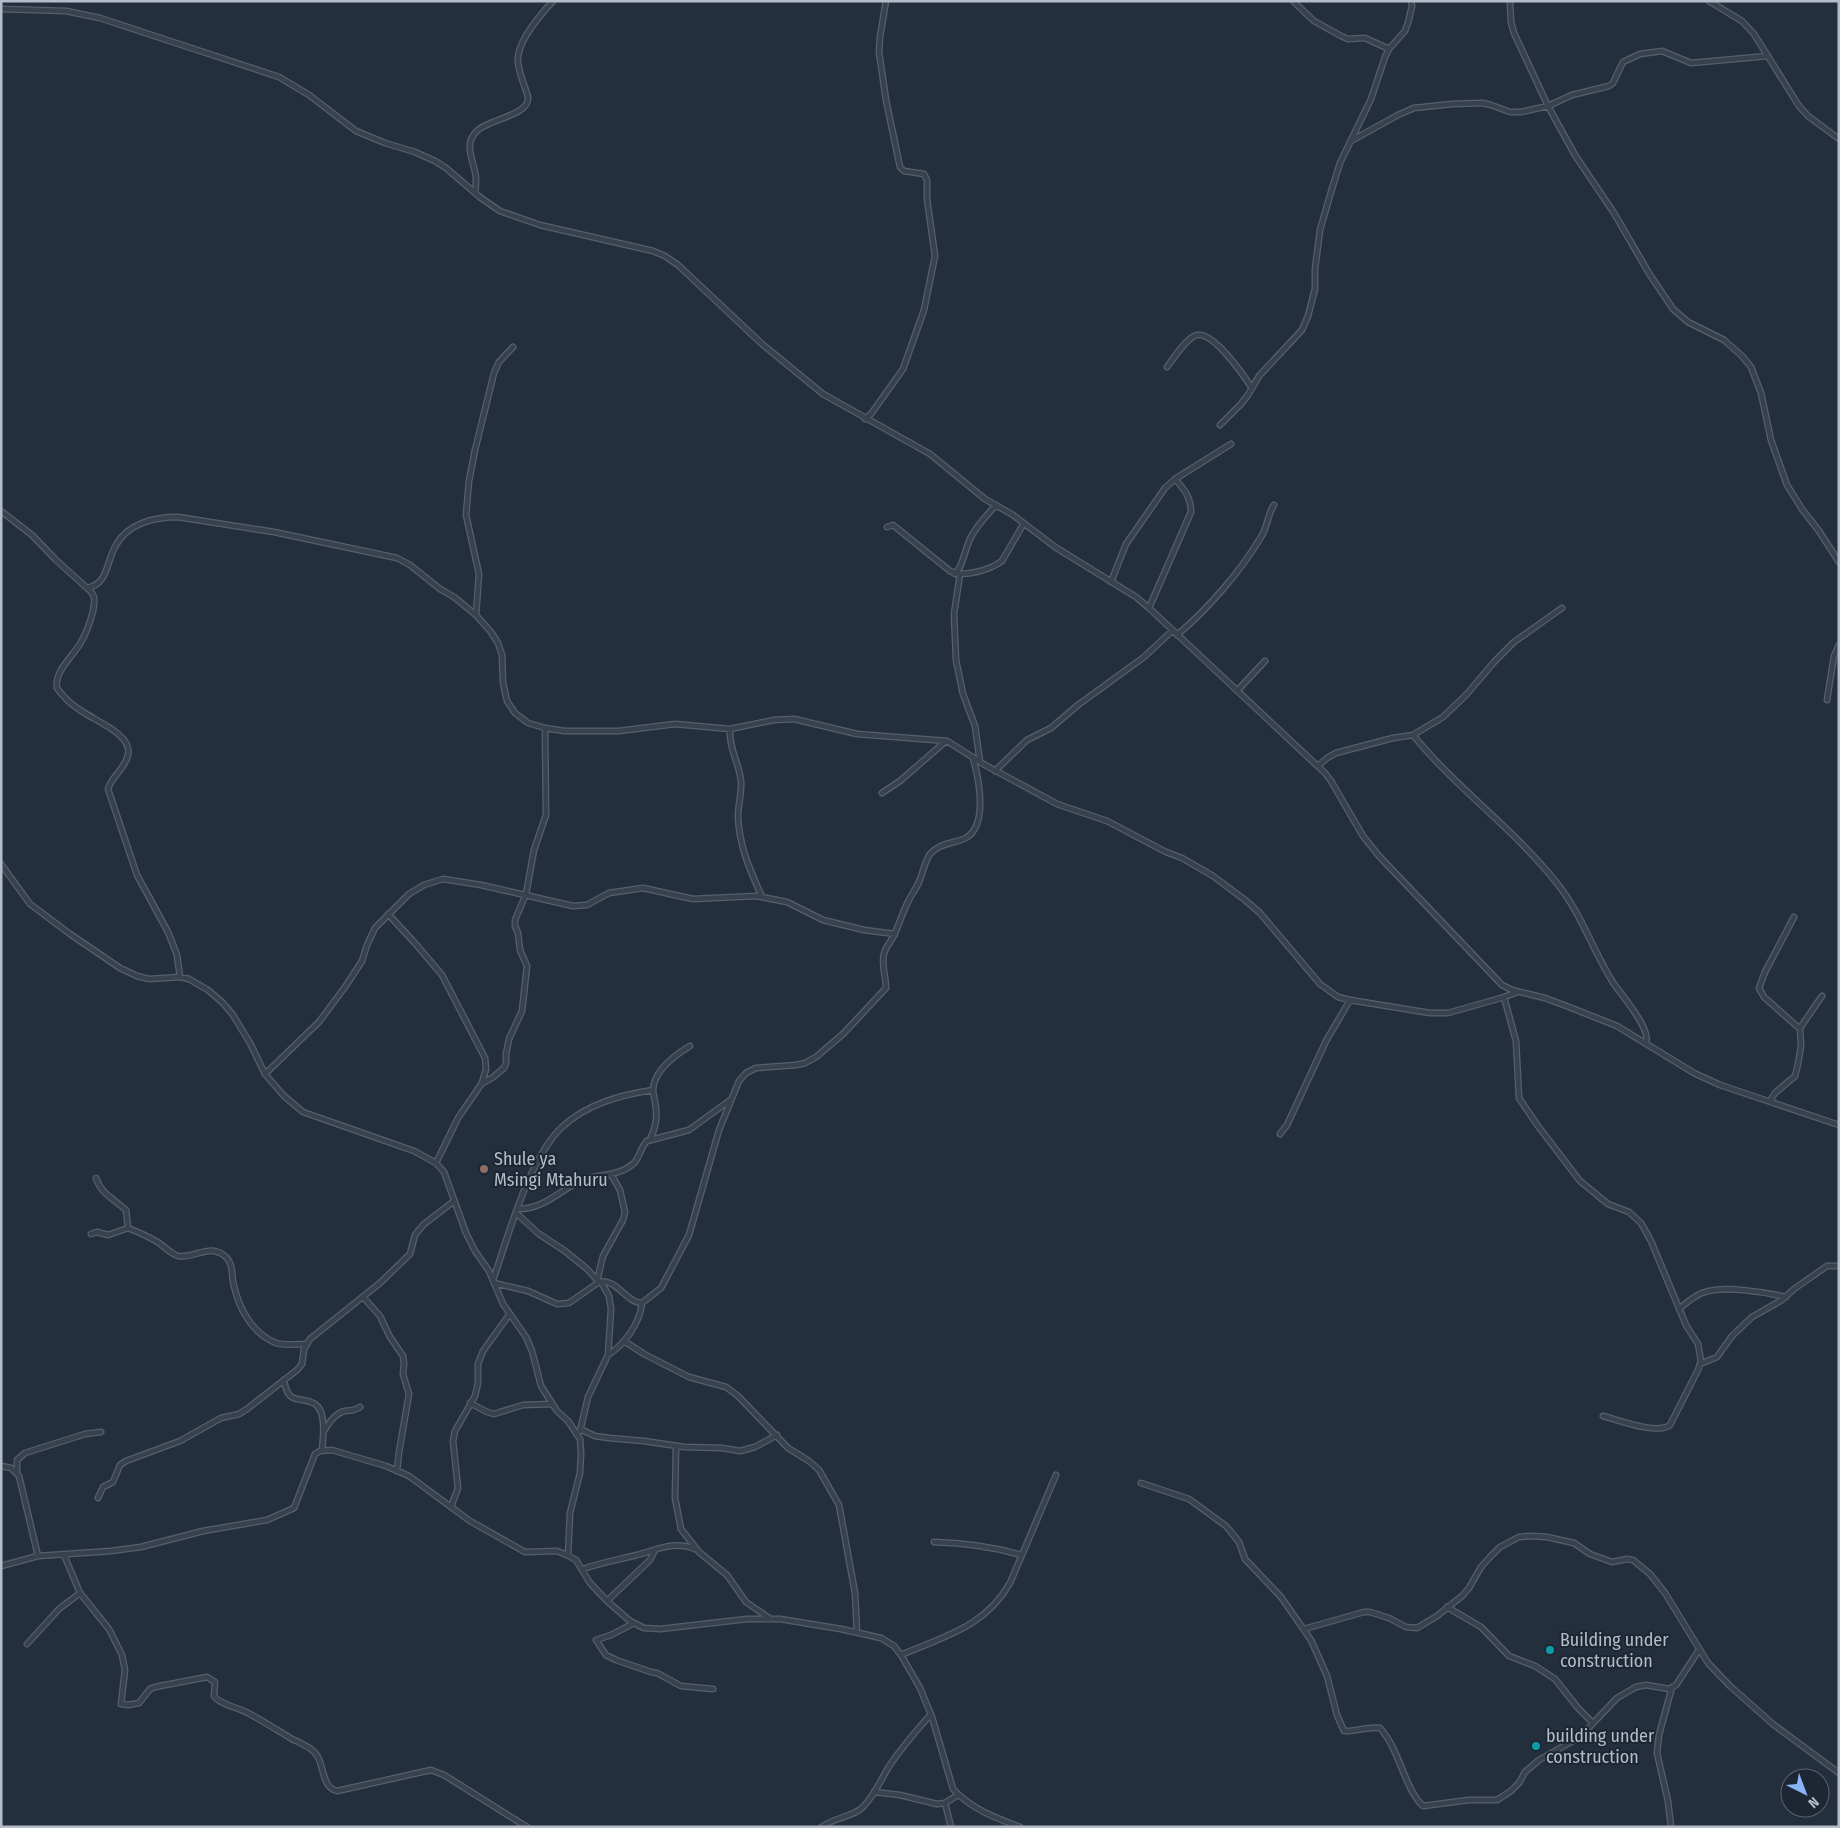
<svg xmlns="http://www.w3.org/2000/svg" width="1840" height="1828" font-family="'Fira Sans Condensed',sans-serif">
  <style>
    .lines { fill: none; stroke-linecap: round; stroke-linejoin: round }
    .minor-casing { stroke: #565f6c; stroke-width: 7 }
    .minor { stroke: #38414e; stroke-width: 4.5 }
    .education-dot { fill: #8d6e63; stroke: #1d2633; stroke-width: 2 }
    .culture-dot { fill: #0f9aa8; stroke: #1d2633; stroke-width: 2 }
    .labels { text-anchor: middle; stroke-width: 4; stroke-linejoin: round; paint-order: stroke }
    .poi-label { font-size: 18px; fill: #b4bcc9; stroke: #1d2633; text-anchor: start }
  </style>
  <rect width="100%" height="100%" fill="#242f3e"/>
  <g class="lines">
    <defs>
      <path id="minor" d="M 1293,1 L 1314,21 L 1341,36 L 1348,39 L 1365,38 L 1389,49
        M 1510,1 L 1511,22 L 1514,33 L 1548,106 L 1575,155 L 1614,213 L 1650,275 L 1673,309 L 1688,322 L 1724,340 L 1742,356 L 1751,367 L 1761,393 L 1771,440 L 1787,485 L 1802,509 L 1819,531 L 1839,562
        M 1709,1 L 1742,21 L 1754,34 L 1799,106 L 1808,116 L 1839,139
        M 1,9 L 66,11 L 100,18 L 279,77 L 309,95 L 356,131 L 385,143 L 415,152 L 435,161 L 446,168 L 481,198 L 500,211 L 540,225 L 653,251 L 665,256 L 678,265 L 762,344 L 823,394 L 930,454 L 985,499 L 1013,515 L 1055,547 L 1136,597 L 1149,608 L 1325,773 L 1331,781 L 1363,836 L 1379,856 L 1502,985 L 1512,990 L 1545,998 L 1569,1007 L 1617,1026 L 1694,1073 L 1720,1085 L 1839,1125
        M 1351,141 L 1398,115 L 1414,108 L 1452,104 L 1482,103 L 1491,105 L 1510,112 L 1521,112 L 1548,106 L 1572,95 L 1609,86 L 1613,83 L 1623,62 L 1640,54 L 1662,51 L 1691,63 L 1768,56
        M 475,192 C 476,187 476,182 476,177 C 474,161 463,145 476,132 C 487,119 530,116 528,97 C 525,86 519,74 518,62 C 516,42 540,15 553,1
        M 1167,367 C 1173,359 1187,337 1197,335 C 1214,332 1244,376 1252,388
        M 865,419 L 871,414 L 903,369 L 924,310 L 935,256 L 927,199 L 927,180 L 924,174 L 904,171 L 900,167 L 886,100 L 879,52 L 880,37 L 886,1
        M 1220,425 L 1241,404 L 1248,395 L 1259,376 L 1302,330 L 1308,316 L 1315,289 L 1315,269 L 1320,230 L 1331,192 L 1340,163 L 1371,99 L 1385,57 L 1389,49 L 1405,31 L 1408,23 L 1412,6 L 1411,1
        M 1,511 L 32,535 L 56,560 L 87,588 C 109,584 106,561 116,545 C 128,523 155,517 178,517 L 274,532 L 397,558 L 410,565 L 440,589 L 454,597 L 476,615 L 491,632 L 498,643 L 502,655 L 503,683 L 507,701 L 515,713 L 528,723 L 545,728 L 564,731 L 619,731 L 675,724 L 730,729 L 774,720 L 794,719 L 857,734 L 947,741 L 985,765 L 1057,804 L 1107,821 L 1166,852 L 1182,858 L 1213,876 L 1245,900 L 1260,913 L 1320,984 L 1338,997 L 1350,1000 L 1430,1013 L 1448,1013 L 1501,998 L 1518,992
        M 887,527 L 893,525 L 950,571 C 963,578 990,570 1002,561 L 1024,523
        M 955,574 C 963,567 965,548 971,537 C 977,525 987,515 996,505
        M 960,574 L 954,614 L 956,660 L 963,694 L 975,726 L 980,762
        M 1111,582 L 1126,544 L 1165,488 L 1175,479 L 1231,444
        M 87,588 C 96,595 95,600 93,611 C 90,623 86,634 80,644 C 72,657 54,672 57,688 C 64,698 73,706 83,712 C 96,721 133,735 128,755 C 125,769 112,776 108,789 L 137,875 L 168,932 L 177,955 L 180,977
        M 1149,608 L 1191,512 C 1191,498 1185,490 1175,479
        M 476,615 L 479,574 L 466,515 L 469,481 L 475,450 L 494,373 L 499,362 L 513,347
        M 1177,635 C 1208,609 1240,572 1261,537 C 1268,527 1267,515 1274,505
        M 1237,691 L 1265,661
        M 1827,700 L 1834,656 L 1839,645
        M 730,729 C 729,750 739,762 741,781 C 742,793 738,805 738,816 C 739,846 750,870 762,897
        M 1413,735 C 1456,788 1513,828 1556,882 C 1582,914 1592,950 1614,984 C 1622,995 1651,1029 1646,1042
        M 1318,766 L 1327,758 L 1336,753 L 1393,738 L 1413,735 L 1443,717 L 1466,695 L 1495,661 L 1514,642 L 1562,608
        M 995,771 L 1027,740 L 1051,728 L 1078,705 L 1144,657 L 1172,631
        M 882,793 L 900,781 L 946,741
        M 1,864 L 30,904 L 70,934 L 120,968 L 137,976 L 149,979 L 180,977 L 189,979 L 208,990 L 223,1003 L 233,1015 L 250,1043 L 265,1074 L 284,1096 L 303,1112 L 414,1151 L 436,1163 L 444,1172 L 466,1233 L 475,1251 L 489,1271 L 503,1304 L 526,1337 L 532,1351 L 541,1386 L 557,1411 L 568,1421 L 580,1439 L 581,1453 L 580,1473 L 570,1513 L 568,1555
        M 388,914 L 414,942 L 442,975 L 485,1058 L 486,1069 L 482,1083 L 458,1118 L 436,1163
        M 1794,917 L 1765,972 L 1759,988 L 1764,997 L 1800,1029
        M 1504,997 L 1516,1041 L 1519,1098 L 1538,1126 L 1580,1181 L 1608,1204 L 1629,1212 L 1641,1223 L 1651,1241 L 1686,1325 L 1698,1344 L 1701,1361 L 1698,1370 L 1670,1425 C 1658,1435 1618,1420 1603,1416
        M 265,1074 L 319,1022 L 345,987 L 362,961 L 367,945 L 375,928 L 409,894 L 424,885 L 443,879 L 481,885 L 573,906 L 587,905 L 609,893 L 643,888 L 693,899 L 756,896 L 787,902 L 823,920 L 864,930 L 895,934
        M 481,1084 L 492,1078 L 504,1068 L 506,1063 L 506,1054 L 509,1039 L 522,1011 L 527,966 L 520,950 L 518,933 L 515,926 L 515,920 L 526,894 L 534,850 L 546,815 L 545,728
        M 1770,1101 L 1775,1093 L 1795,1076 L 1798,1064 L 1801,1046 L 1800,1028 L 1822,996
        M 1280,1134 L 1287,1125 L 1326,1041 L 1350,1000
        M 650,1140 C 656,1126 658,1117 655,1102 C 655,1099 653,1094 653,1090 C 654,1071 675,1055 690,1046
        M 96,1178 C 101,1194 114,1199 126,1210 L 128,1228
        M 518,1209 C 546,1209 560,1189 585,1179 C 601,1174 619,1176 633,1164 C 640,1158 640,1148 647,1141 L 689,1130 L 729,1101
        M 516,1213 L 539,1234 L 565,1251 L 587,1269 L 598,1281
        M 91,1234 L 97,1232 L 108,1235 L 128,1228 C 138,1232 150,1237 159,1243 C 165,1247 171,1254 178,1256 C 195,1259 210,1242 226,1257 C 234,1265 231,1276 234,1286 C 239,1309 253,1334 276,1343 C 285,1346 298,1344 307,1344
        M 493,1280 C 508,1237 529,1158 562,1127 C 587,1104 620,1095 653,1090
        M 597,1281 L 603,1256 L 623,1220 L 625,1212 L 620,1190 L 611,1174
        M 494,1283 L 528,1291 L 557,1304 L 569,1303 L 599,1282 C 617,1278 626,1303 642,1303
        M 364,1298 L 380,1316 L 390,1337 L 403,1356 L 404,1363 L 403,1374 L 409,1394 L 399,1452 L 397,1471
        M 1679,1309 C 1686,1303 1694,1296 1702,1293 C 1723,1285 1764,1292 1786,1297
        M 624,1341 L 644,1354 L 689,1377 L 726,1387 L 738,1396 L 788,1448 L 809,1461 L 819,1470 L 839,1505 L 855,1593 L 857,1632
        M 608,1355 C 625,1344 640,1323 642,1303 L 661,1288 L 689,1235 L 719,1130 L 739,1081 L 746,1073 L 756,1068 L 796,1065 L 805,1063 L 816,1057 L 843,1034 L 886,988 C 886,976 881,965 884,954 C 885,948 890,943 893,937 C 899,926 902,913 908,902 C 911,895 916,889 919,882 C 923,873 924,863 930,854 C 939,844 949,844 961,840 C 990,831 979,779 973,758
        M 1700,1364 L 1717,1357 L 1732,1336 L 1752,1317 L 1782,1300 L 1794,1289 L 1827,1266 L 1839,1266
        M 284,1380 C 288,1407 300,1395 315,1404 C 327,1412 323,1439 322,1450
        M 470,1403 L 487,1412 L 494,1414 L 523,1405 L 552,1404
        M 580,1429 L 595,1436 L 609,1438 L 644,1441 L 684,1447 L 722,1448 L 740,1451 L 755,1447 L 777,1435
        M 324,1431 C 329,1423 335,1413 345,1411 C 351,1410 355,1411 360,1407
        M 580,1431 L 588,1397 L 608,1355 L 611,1309 L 609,1296 L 601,1282
        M 676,1446 L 675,1498 L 681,1529 L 699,1552 L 727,1575 L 746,1602 L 769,1618
        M 1,1466 L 11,1468 L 19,1476 L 38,1556
        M 17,1472 L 17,1460 L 25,1453 L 85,1434 L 101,1432
        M 1141,1483 L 1189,1499 L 1226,1526 L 1235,1537 L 1239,1542 L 1245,1559 L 1281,1597 L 1311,1640 L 1327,1676 L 1337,1715 L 1344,1731 C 1356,1732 1367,1726 1380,1728 C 1400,1750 1404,1788 1423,1806 L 1469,1800 L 1497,1800 L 1511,1791 L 1519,1783 L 1525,1772 L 1539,1760 L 1580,1737 L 1617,1698 L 1636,1687 L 1646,1685 L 1669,1689 L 1676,1685 L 1699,1650
        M 98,1498 L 103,1487 L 113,1482 L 120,1465 L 126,1461 L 180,1441 L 221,1418 L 239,1414 L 247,1409 L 297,1370 L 302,1364 L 304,1349 L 310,1339 L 380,1283 L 410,1254 L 415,1235 L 423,1225 L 454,1201
        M 451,1507 L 458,1488 L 453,1441 L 455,1431 L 475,1396 L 478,1383 L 478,1364 L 483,1351 L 509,1315
        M 934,1542 C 966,1543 991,1546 1021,1555
        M 64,1555 L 80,1593 L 109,1629 L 122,1655 L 125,1670 L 121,1704 L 128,1705 L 139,1703 L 150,1689 L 155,1687 L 207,1677 L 215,1682 L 214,1696 C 219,1704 239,1708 248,1713 C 263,1721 277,1730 292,1739 C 298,1742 306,1745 312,1750 C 326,1760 319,1786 337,1791 L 431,1770 L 444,1775 L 527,1827
        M 1,1566 L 38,1556 L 111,1551 L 141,1547 L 203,1531 L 267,1520 L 294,1508 L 315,1454 L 320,1451 L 332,1450 L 386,1466 L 409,1476 L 470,1521 L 525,1552 L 557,1551 L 567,1555 L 576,1560 L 590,1583 L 607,1601 L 630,1621 L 644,1628 L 660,1629 L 747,1619 L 780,1619 L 841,1629 L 881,1638 L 894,1646 L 901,1655 L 920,1688 L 932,1717 L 953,1789 C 971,1809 996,1818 1020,1827
        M 583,1569 C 603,1562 617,1560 637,1555 C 656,1550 675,1540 695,1549
        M 607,1601 L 650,1560 L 655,1550
        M 1447,1607 L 1481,1627 L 1509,1656 L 1535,1666 L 1555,1679 L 1578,1708 L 1593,1723
        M 634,1623 L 611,1635 L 596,1640 L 606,1655 L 616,1660 L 651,1672 L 657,1673 L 681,1686 L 713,1689
        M 1304,1629 L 1364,1612 L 1370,1612 L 1389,1618 L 1406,1627 L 1417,1628 L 1437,1616 L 1462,1596 L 1469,1588 L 1481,1567 L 1490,1557 L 1500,1547 L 1519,1537 L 1531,1536 L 1547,1537 L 1574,1543 L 1590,1554 L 1612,1562 L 1627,1559 L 1633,1560 L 1650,1574 L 1665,1593 L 1708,1663 L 1730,1686 L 1774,1725 L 1839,1773
        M 27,1644 L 59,1609 L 80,1593
        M 901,1655 C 945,1636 985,1627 1010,1583 L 1056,1475
        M 874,1792 L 900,1795 L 937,1804 L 945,1803 L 958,1795
        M 945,1803 L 951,1827
        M 822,1827 C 834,1817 852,1818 863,1807 C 874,1796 880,1782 888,1768 C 900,1749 916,1731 931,1714
        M 1671,1827 L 1668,1801 L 1657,1753 L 1659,1735 L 1672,1687"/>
    </defs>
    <use href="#minor" class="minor-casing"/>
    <use href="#minor" class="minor"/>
  </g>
  <circle class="education-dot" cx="484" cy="1169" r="5"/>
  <g class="culture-dot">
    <circle cx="1550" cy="1650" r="5"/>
    <circle cx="1536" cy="1746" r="5"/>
  </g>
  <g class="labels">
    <g class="poi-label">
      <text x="494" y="1165">Shule ya<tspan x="494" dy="21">Msingi Mtahuru</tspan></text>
      <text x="1560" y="1646">Building under<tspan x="1560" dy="21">construction</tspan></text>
      <text x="1546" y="1742">building under<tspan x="1546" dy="21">construction</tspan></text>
    </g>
  </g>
  <rect width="1840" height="1828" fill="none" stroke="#b4bcc9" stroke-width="5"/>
  <g transform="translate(1805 1793) rotate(138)"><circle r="24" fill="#1d2633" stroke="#59626f"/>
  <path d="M0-4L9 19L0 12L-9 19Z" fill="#8ab4f8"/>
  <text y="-8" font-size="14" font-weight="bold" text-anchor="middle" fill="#b4bcc9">N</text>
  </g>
</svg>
